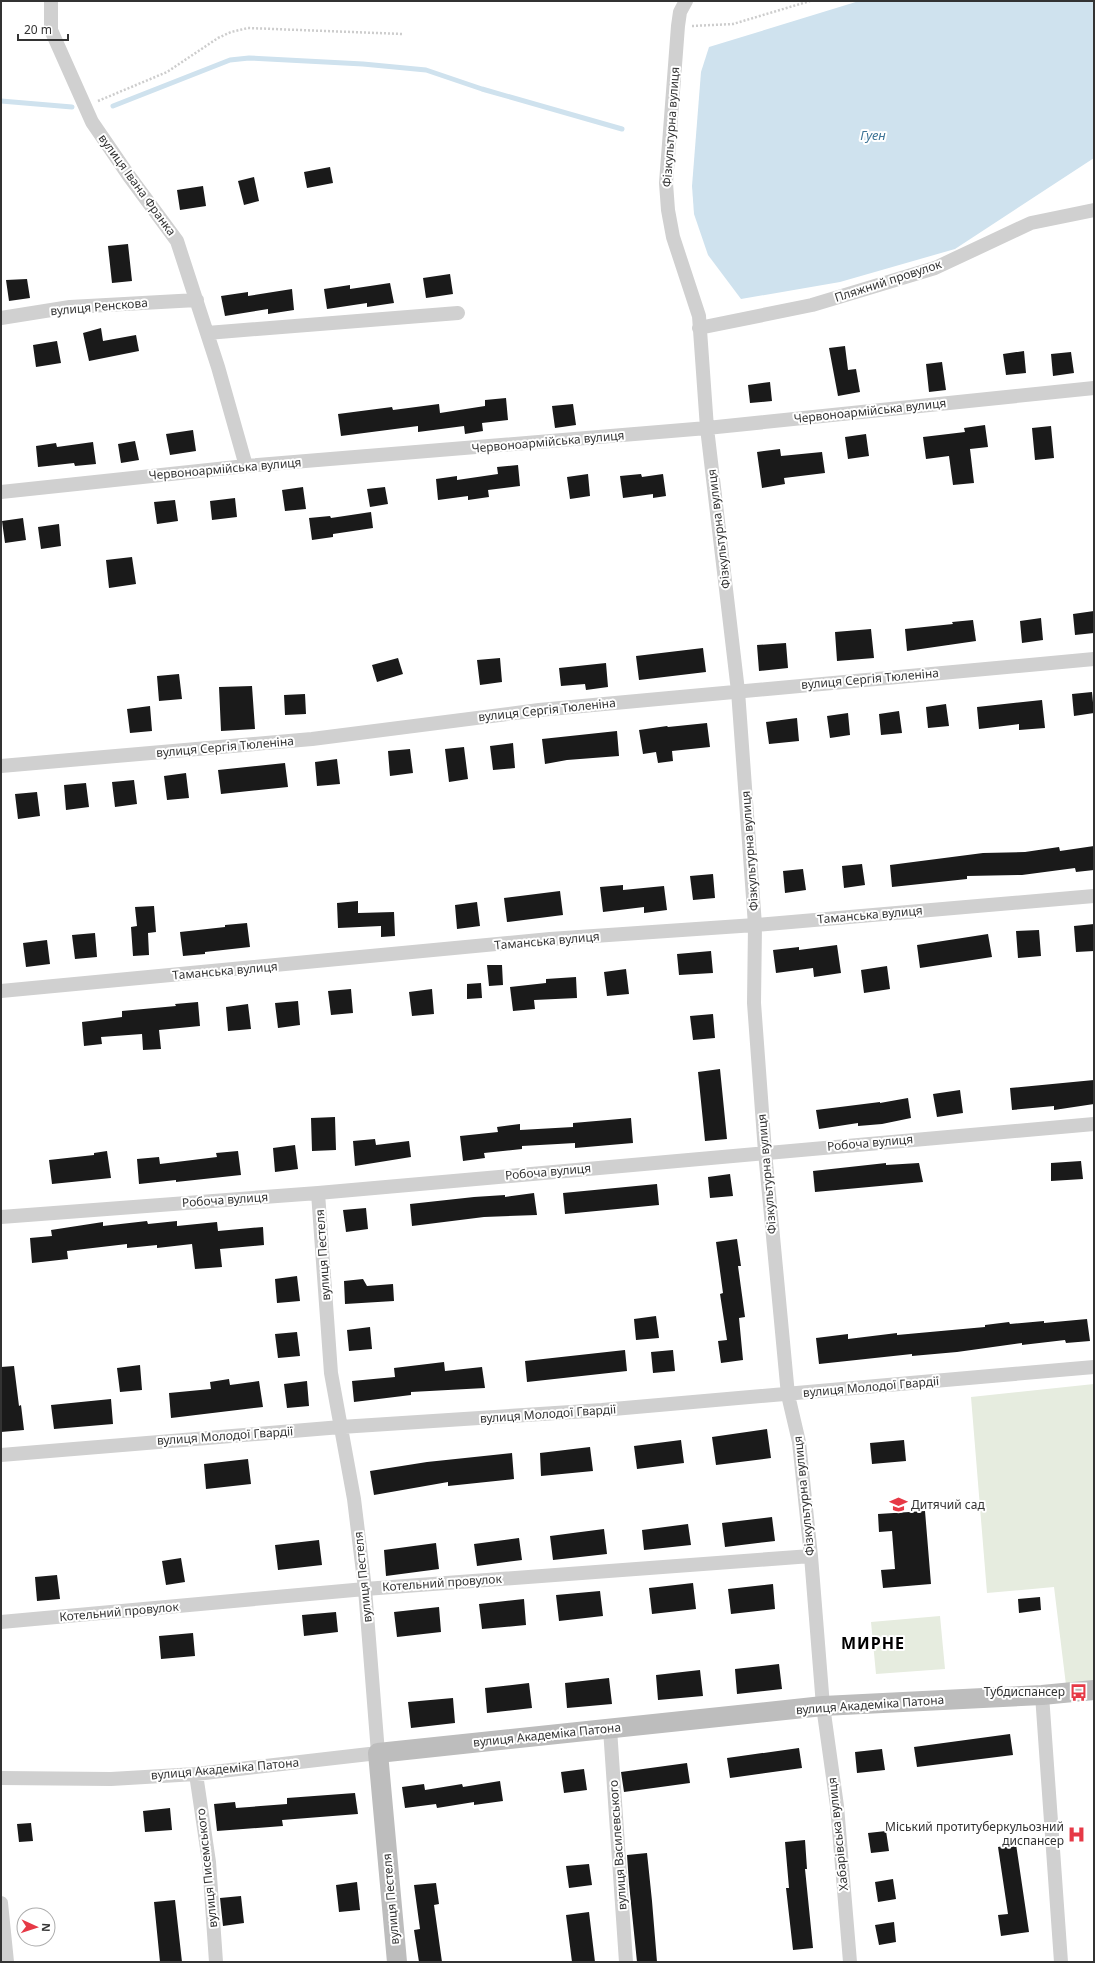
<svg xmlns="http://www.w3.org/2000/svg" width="1095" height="1963" font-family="'Noto Sans',sans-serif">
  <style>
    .green { fill: #e6ecdf }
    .water { fill: #cfe2ee }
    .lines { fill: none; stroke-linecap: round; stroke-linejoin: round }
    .stream { stroke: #cfe2ee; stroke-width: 5 }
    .building { fill: #1a1a1a }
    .path { stroke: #cdcdcd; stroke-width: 2.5; stroke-dasharray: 2 2; stroke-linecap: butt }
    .street { stroke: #d0d0d0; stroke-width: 14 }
    .secondary { stroke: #bdbdbd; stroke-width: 20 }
    .labels { text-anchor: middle; stroke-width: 4; stroke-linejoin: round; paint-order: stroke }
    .street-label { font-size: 12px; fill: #333; stroke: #fff }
    .poi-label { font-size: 12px; fill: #333; stroke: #fff; text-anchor: end }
    .water-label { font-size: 13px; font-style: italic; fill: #3f7597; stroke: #fff }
    .district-label { font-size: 16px; font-weight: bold; letter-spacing: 1px; fill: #000; stroke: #fff }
  </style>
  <rect width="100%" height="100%" fill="#fff"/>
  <path class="green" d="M 1094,1384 L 1094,1682 L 1066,1685 L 1054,1587 L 987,1593 L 971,1397 Z
    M 940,1616 L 945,1669 L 876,1674 L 871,1622 Z"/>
  <path class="water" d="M 859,1 L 1094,1 L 1094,158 L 955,249 L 840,282 L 741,299 L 708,255 L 694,214 L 692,186 L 701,72 L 709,47 Z"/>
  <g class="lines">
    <path class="stream" d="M 1,101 L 72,107
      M 113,106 L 230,60 L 249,58 L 363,64 L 426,70 L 482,89 L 622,129"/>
  </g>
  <path class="building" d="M 330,167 L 333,183 L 307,188 L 304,172 Z
    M 254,177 L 259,201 L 244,205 L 238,181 Z
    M 203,186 L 206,206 L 180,210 L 177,190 Z
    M 128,244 L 132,281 L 112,283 L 108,246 Z
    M 450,274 L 453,294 L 426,298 L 423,278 Z
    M 27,279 L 30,298 L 9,301 L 6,280 Z
    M 390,283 L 394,303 L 367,307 L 367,303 L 327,309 L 324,289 L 350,285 L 350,289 Z
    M 292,289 L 294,310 L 268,314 L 268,309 L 225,316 L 221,296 L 248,292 L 248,296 Z
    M 101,328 L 103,341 L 136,335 L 139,351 L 89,361 L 83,333 Z
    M 57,341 L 61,363 L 36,367 L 33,345 Z
    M 845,346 L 848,370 L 856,369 L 860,392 L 838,396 L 829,348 Z
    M 1024,351 L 1026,373 L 1006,375 L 1003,354 Z
    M 1071,352 L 1074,373 L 1053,376 L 1051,354 Z
    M 942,362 L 946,390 L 929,392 L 926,364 Z
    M 770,382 L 772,401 L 750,403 L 748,385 Z
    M 506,398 L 508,420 L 482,423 L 483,431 L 465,434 L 464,426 L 418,432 L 418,426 L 341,436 L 338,414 L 392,407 L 393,410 L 439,404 L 440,413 L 485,406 L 485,400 Z
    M 573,404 L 576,425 L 555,428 L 552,406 Z
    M 985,425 L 988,447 L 970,449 L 974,483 L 953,485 L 949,456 L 926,459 L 923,437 L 965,432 L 964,428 Z
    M 1051,426 L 1054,458 L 1035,460 L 1032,428 Z
    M 193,430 L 196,451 L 170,455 L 166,434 Z
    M 866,434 L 869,456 L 848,459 L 845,437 Z
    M 135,441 L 139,460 L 121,463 L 118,444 Z
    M 93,442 L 96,464 L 75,466 L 74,463 L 38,467 L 36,446 L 56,443 L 57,447 Z
    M 780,449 L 781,456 L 822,452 L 825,473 L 784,478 L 785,484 L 762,488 L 757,452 Z
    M 518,465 L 520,486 L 488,490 L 489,497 L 468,500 L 468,496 L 438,500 L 436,479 L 457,476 L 457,480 L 498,474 L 497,467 Z
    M 588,474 L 590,496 L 570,499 L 567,477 Z
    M 641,474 L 642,477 L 663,474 L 666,496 L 653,498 L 653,494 L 623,498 L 620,476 Z
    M 303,487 L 306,509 L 285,511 L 282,490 Z
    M 385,487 L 388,504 L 370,507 L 367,489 Z
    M 235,498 L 237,517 L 212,520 L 210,501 Z
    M 175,500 L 178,521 L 157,524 L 154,502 Z
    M 371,512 L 373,528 L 333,534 L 333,537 L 312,540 L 309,518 L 330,516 L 331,518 Z
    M 23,518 L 26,540 L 5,543 L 2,521 Z
    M 59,524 L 61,546 L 41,549 L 38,527 Z
    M 132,557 L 136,584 L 109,588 L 106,560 Z
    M 1094,611 L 1094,633 L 1075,635 L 1073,614 Z
    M 1041,618 L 1043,640 L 1022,643 L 1020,621 Z
    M 973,620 L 976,641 L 907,651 L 905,629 L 953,624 L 952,622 Z
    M 871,629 L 874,658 L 837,661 L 835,632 Z
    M 786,643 L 788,668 L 759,671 L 757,645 Z
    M 703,648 L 706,672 L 639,680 L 636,656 Z
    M 398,658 L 403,674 L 377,682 L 372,665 Z
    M 500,658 L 502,682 L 480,685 L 477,660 Z
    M 606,663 L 608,687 L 586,690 L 585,684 L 561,686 L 559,668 Z
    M 179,674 L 182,699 L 159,701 L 157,676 Z
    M 252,686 L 255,729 L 221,731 L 219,687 Z
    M 1092,692 L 1094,713 L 1074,716 L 1072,694 Z
    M 305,694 L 306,714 L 285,715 L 284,695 Z
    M 1042,700 L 1045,728 L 1019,730 L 1019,724 L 979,729 L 977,707 Z
    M 946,704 L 949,726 L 928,728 L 926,707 Z
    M 150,706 L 152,731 L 130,733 L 127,709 Z
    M 899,711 L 902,733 L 881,735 L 879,714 Z
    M 848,713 L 850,735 L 830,738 L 827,716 Z
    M 797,718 L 799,741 L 769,744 L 766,722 Z
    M 707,723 L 710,747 L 672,751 L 673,761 L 658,763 L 656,752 L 643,754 L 639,730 L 667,726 L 668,727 Z
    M 617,731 L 619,756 L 567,760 L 545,764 L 542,739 Z
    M 513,743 L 515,768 L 493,770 L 490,746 Z
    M 464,747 L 468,779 L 449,782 L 445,749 Z
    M 410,749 L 413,773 L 390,776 L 388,751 Z
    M 337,759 L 340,784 L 317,786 L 315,762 Z
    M 285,763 L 288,787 L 221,794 L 218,770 Z
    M 186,773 L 189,798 L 167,800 L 164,776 Z
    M 134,780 L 137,804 L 115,807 L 112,782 Z
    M 86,783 L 89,807 L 66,810 L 64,785 Z
    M 37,792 L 40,816 L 18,819 L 15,794 Z
    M 1094,846 L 1094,870 L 1076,872 L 1075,868 L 1022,875 L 967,876 L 967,879 L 892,887 L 890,865 L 983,853 L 1025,852 L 1059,847 L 1060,851 Z
    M 862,864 L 865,885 L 844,888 L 842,866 Z
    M 803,869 L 806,890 L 785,893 L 783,871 Z
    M 713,874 L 715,898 L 693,900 L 690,876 Z
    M 623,885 L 623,890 L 664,886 L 667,910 L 644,913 L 644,907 L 603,912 L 600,887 Z
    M 560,891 L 563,915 L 507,922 L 504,898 Z
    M 358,901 L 358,913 L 394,912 L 395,936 L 381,937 L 381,926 L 338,928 L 337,903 Z
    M 477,902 L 480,926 L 457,929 L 455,905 Z
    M 154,906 L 156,932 L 148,933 L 149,955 L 133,956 L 131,927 L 137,926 L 135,907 Z
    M 247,923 L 250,947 L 205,952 L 205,954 L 183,956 L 180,932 L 225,927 L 225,925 Z
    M 1094,924 L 1094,951 L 1076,952 L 1074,926 Z
    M 1039,930 L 1041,956 L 1018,958 L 1016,931 Z
    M 95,933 L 97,957 L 75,959 L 72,935 Z
    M 988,934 L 992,957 L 920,968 L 917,945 Z
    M 47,940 L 50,964 L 26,967 L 23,943 Z
    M 837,945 L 841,973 L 814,977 L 813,968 L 776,973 L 773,950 L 799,947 L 799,950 Z
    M 711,951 L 713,973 L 679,975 L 677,954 Z
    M 487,965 L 502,965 L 503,985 L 489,986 Z
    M 887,966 L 890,989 L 864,993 L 861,970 Z
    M 626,969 L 629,994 L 607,996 L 604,972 Z
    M 576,977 L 577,998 L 534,1000 L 535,1009 L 513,1011 L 510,987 L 546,983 L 546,979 Z
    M 481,983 L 482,998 L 467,999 L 467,984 Z
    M 351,989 L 353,1013 L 331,1015 L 328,991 Z
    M 432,989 L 434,1014 L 412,1016 L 409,992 Z
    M 298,1001 L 300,1025 L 278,1028 L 275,1003 Z
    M 198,1002 L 200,1026 L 159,1030 L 161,1049 L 143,1050 L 142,1034 L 101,1037 L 102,1044 L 84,1046 L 82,1022 L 122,1017 L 122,1011 L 176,1006 L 175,1004 Z
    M 248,1004 L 251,1029 L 228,1031 L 226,1007 Z
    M 713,1014 L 715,1038 L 693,1040 L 690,1016 Z
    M 720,1069 L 727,1139 L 705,1141 L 698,1072 Z
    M 1094,1080 L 1094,1104 L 1054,1110 L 1054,1106 L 1012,1110 L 1010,1088 Z
    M 960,1090 L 963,1113 L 937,1117 L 933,1094 Z
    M 908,1098 L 911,1118 L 882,1124 L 858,1126 L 858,1123 L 819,1129 L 816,1110 L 880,1102 L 880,1103 Z
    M 335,1117 L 336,1150 L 312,1151 L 311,1118 Z
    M 631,1118 L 633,1143 L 575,1148 L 575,1143 L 522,1146 L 522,1149 L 484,1153 L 485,1158 L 463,1161 L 460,1136 L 498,1132 L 497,1127 L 520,1124 L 520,1130 L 573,1127 L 573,1123 Z
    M 375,1139 L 376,1145 L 409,1141 L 411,1157 L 355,1166 L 353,1141 Z
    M 295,1145 L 298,1169 L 275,1172 L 273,1148 Z
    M 107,1151 L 111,1178 L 52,1184 L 49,1160 L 94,1155 L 94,1153 Z
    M 238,1151 L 241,1175 L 176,1182 L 176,1180 L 139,1184 L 137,1159 L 159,1157 L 160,1164 L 217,1157 L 216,1153 Z
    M 1081,1161 L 1083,1179 L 1051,1181 L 1051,1163 Z
    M 886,1163 L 886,1165 L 919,1163 L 923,1182 L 815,1192 L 813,1171 Z
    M 730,1174 L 733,1196 L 710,1198 L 708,1177 Z
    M 657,1184 L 659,1205 L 565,1214 L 563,1193 Z
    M 534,1193 L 537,1215 L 484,1217 L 412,1226 L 410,1204 L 474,1197 L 505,1195 L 505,1197 Z
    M 366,1208 L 368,1229 L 346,1232 L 343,1210 Z
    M 147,1221 L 148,1224 L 177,1221 L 177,1226 L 217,1222 L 218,1231 L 263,1227 L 264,1245 L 220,1249 L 222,1267 L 195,1269 L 192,1244 L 157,1248 L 157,1245 L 127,1248 L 127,1244 L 67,1251 L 68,1259 L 32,1263 L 30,1238 L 52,1236 L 51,1230 L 103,1222 L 103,1226 Z
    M 737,1239 L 741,1266 L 738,1266 L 745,1317 L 739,1318 L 743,1360 L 721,1363 L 718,1341 L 727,1340 L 720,1294 L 723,1293 L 716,1242 Z
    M 297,1276 L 300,1301 L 277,1303 L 275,1279 Z
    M 363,1279 L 367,1286 L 393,1284 L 394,1301 L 345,1304 L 344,1281 Z
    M 656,1316 L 659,1338 L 636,1340 L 634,1319 Z
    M 1087,1319 L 1090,1341 L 1066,1343 L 1065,1340 L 1022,1345 L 1022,1343 L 957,1352 L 912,1356 L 912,1354 L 819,1364 L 816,1338 L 848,1334 L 848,1339 L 897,1333 L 897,1335 L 985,1327 L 985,1325 L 1009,1322 L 1010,1324 L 1044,1321 L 1044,1323 Z
    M 370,1327 L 372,1349 L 349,1351 L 347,1330 Z
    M 297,1332 L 300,1356 L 278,1358 L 275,1334 Z
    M 625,1350 L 627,1371 L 527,1382 L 525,1361 Z
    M 673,1350 L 675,1371 L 653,1373 L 651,1352 Z
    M 444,1362 L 445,1371 L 482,1367 L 485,1388 L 411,1392 L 411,1395 L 354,1402 L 352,1381 L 395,1377 L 394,1368 Z
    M 140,1365 L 142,1390 L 120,1392 L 117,1368 Z
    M 14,1366 L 19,1406 L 21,1405 L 24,1430 L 1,1432 L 1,1367 Z
    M 229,1379 L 230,1385 L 259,1381 L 263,1407 L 171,1418 L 169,1393 L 211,1389 L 210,1382 Z
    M 307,1381 L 309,1406 L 287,1408 L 284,1384 Z
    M 111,1399 L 113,1424 L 54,1429 L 51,1405 Z
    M 767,1429 L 771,1458 L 716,1465 L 712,1437 Z
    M 681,1440 L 684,1463 L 637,1469 L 634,1446 Z
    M 904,1440 L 906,1461 L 872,1464 L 870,1443 Z
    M 590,1447 L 593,1471 L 541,1476 L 540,1453 Z
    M 512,1453 L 514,1479 L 448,1486 L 448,1482 L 374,1495 L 370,1471 L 427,1462 Z
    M 248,1459 L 251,1484 L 206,1489 L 204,1464 Z
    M 925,1511 L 931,1584 L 883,1588 L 881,1570 L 895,1569 L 892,1531 L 879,1532 L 878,1514 Z
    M 772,1517 L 775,1541 L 725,1547 L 722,1523 Z
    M 688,1524 L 691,1545 L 644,1550 L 642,1530 Z
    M 604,1529 L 607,1554 L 553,1560 L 550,1536 Z
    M 519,1538 L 522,1560 L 477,1566 L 474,1544 Z
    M 319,1540 L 322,1565 L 278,1570 L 275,1545 Z
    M 436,1543 L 439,1569 L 386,1576 L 384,1550 Z
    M 181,1558 L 185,1582 L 166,1585 L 162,1561 Z
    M 57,1575 L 60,1599 L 37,1601 L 35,1577 Z
    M 693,1583 L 696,1609 L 652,1614 L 649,1588 Z
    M 773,1584 L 775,1609 L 731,1614 L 728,1589 Z
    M 600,1591 L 603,1616 L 559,1621 L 556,1595 Z
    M 1040,1597 L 1041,1610 L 1019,1613 L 1018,1599 Z
    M 524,1599 L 526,1625 L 482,1629 L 479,1604 Z
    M 439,1607 L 441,1632 L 397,1637 L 394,1612 Z
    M 336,1612 L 338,1632 L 304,1636 L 302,1615 Z
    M 193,1633 L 195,1656 L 161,1659 L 159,1636 Z
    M 779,1664 L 782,1689 L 737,1694 L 735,1669 Z
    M 700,1670 L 703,1696 L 658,1700 L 656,1675 Z
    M 609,1678 L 612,1704 L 567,1708 L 565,1683 Z
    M 529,1683 L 532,1708 L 487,1713 L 485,1688 Z
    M 453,1698 L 455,1723 L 411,1728 L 408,1702 Z
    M 1010,1734 L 1013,1755 L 917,1767 L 914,1747 Z
    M 799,1748 L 802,1768 L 730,1778 L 727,1758 Z
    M 882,1749 L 885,1770 L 857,1773 L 855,1752 Z
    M 687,1763 L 690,1783 L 624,1792 L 621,1772 Z
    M 584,1769 L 587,1790 L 564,1793 L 561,1772 Z
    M 500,1781 L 503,1801 L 474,1805 L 474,1802 L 437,1808 L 436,1804 L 405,1808 L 402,1787 L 424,1784 L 425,1790 L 462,1784 L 463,1787 Z
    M 355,1793 L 358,1814 L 282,1820 L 283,1826 L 217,1831 L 214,1804 L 235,1802 L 236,1808 L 287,1804 L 287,1798 Z
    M 170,1808 L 172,1830 L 145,1832 L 143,1811 Z
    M 31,1823 L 33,1841 L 19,1842 L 17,1824 Z
    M 886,1831 L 889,1851 L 871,1853 L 868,1833 Z
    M 805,1840 L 807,1869 L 805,1869 L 813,1948 L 793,1950 L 786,1888 L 789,1888 L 785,1842 Z
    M 1016,1844 L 1029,1932 L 1001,1936 L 998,1915 L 1008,1914 L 998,1847 Z
    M 647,1853 L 652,1901 L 657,1962 L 637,1962 L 629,1884 L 627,1855 Z
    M 589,1864 L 592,1885 L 569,1888 L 566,1866 Z
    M 893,1879 L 896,1899 L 878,1902 L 875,1882 Z
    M 357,1882 L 360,1910 L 339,1912 L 336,1885 Z
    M 436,1883 L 439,1904 L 434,1905 L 442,1962 L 419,1962 L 414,1930 L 420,1929 L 414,1885 Z
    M 241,1896 L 244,1923 L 223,1926 L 220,1898 Z
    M 175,1900 L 182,1962 L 160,1962 L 154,1902 Z
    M 589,1912 L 595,1962 L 572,1962 L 566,1915 Z
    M 894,1922 L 896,1942 L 879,1945 L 875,1925 Z"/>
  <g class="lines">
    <path class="path" d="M 692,26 L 733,24 L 810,1
      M 98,101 L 167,72 L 218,38 L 231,32 L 248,28 L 403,34"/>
    <path class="street" d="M 51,1 L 51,30 L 92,122 L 129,176 L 177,241 L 218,367 L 246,466
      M 686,1 L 680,12 L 678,26 L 666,183 L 668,210 L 673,237 L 699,316 L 707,428 L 738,691 L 755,925 L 754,1003 L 765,1152 L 788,1395 L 799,1442 L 811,1556 L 823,1706 L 837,1806 L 850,1962
      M 1,318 L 70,307 L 197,300
      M 699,328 L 812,305 L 935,268 L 1031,223 L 1094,210
      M 207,333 L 458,313
      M 1,492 L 246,466 L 707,428 L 1094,388
      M 1,766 L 312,739 L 539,710 L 1094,659
      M 1,991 L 550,939 L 755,925 L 1094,896
      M 1,1217 L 318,1193 L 1094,1124
      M 1,1455 L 341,1427 L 602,1410 L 1094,1367
      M 1,1622 L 365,1589 L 811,1556
      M 1042,1695 L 1061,1962
      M 610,1729 L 626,1962
      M 196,1774 L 209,1862 L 216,1962
      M 1,1778 L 111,1779 L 196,1774 L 378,1753 L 365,1589 L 354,1499 L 331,1373 L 318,1193
      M 1,1903 L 7,1962"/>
    <path class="secondary" d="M 397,1962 L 378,1753 L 823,1706 L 1042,1695 L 1094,1690"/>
  </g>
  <defs>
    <symbol id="school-bare" viewBox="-9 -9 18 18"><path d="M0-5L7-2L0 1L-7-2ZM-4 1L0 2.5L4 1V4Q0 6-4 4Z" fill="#e63946" stroke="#fff" stroke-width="2.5" paint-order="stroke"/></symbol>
    <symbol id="bus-bare" viewBox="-9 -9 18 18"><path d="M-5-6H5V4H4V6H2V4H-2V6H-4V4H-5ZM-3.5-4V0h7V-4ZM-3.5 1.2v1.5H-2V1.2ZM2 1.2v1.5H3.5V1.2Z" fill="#e63946" stroke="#fff" stroke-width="2.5" paint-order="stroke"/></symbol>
    <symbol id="hospital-bare" viewBox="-9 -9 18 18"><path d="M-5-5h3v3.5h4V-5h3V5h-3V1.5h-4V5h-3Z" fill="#e63946" stroke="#fff" stroke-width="2.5" paint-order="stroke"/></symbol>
  </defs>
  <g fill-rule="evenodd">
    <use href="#school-bare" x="886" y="1492" width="25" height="25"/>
    <use href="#bus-bare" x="1066" y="1680" width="25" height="25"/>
    <use href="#hospital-bare" x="1064" y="1822" width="25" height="25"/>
  </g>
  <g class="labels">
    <g class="street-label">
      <text transform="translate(671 127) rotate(-86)" y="4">Фізкультурна вулиця</text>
      <text transform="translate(137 185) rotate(54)" y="4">вулиця Івана Франка</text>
      <text transform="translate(888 281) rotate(-18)" y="4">Пляжний провулок</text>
      <text transform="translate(99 307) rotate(-5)" y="4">вулиця Ренскова</text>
      <text transform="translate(870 411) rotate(-6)" y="4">Червоноармійська вулиця</text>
      <text transform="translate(548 442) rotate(-5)" y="4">Червоноармійська вулиця</text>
      <text transform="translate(225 469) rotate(-5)" y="4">Червоноармійська вулиця</text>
      <text transform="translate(719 529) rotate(-97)" y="4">Фізкультурна вулиця</text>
      <text transform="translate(870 679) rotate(-5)" y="4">вулиця Сергія Тюленіна</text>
      <text transform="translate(547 710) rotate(-6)" y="4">вулиця Сергія Тюленіна</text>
      <text transform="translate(225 747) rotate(-5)" y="4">вулиця Сергія Тюленіна</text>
      <text transform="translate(750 851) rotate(-94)" y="4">Фізкультурна вулиця</text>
      <text transform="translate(870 915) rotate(-5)" y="4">Таманська вулиця</text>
      <text transform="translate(547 941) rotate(-5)" y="4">Таманська вулиця</text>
      <text transform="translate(225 971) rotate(-5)" y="4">Таманська вулиця</text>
      <text transform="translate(870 1143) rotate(-5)" y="4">Робоча вулиця</text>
      <text transform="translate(548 1172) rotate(-5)" y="4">Робоча вулиця</text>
      <text transform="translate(767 1174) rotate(-95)" y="4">Фізкультурна вулиця</text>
      <text transform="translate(225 1200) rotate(-4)" y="4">Робоча вулиця</text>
      <text transform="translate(323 1255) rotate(-94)" y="4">вулиця Пестеля</text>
      <text transform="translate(871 1387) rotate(-5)" y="4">вулиця Молодої Гвардії</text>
      <text transform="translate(548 1414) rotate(-4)" y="4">вулиця Молодої Гвардії</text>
      <text transform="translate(225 1436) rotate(-4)" y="4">вулиця Молодої Гвардії</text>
      <text transform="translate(804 1496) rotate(-96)" y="4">Фізкультурна вулиця</text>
      <text transform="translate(363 1577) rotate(-96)" y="4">вулиця Пестеля</text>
      <text transform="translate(442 1583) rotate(-4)" y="4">Котельний провулок</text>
      <text transform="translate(119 1612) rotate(-5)" y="4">Котельний провулок</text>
      <text transform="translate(870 1705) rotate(-4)" y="4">вулиця Академіка Патона</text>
      <text transform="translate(547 1735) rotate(-6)" y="4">вулиця Академіка Патона</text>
      <text transform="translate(225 1769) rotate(-5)" y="4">вулиця Академіка Патона</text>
      <text transform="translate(838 1834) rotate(-96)" y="4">Хабарівська вулиця</text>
      <text transform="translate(618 1845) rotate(-94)" y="4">вулиця Василевського</text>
      <text transform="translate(207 1868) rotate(-96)" y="4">вулиця Писемського</text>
      <text transform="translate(391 1899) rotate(-95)" y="4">вулиця Пестеля</text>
    </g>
    <g class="poi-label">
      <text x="911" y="1509" text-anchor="start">Дитячий сад</text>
      <text x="1065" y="1696">Тубдиспансер</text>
      <text x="1064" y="1831">Міський протитуберкульозний<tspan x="1064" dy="14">диспансер</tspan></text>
    </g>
    <g class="water-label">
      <text x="873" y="140">Гуен</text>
    </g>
    <g class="district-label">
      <text x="873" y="1649">МИРНЕ</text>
    </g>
  </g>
  <rect width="1095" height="1963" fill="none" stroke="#333333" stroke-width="4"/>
  <g transform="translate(36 1927) rotate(93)"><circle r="19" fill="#ffffff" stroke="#adadad"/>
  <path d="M0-3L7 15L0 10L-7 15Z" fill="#e63946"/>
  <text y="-6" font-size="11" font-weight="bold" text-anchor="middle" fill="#333333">N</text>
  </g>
  <path d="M18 34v6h50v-6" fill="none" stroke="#333333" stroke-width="2"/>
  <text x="24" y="34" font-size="12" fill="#333333" stroke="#ffffff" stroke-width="3" paint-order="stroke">20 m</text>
</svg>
